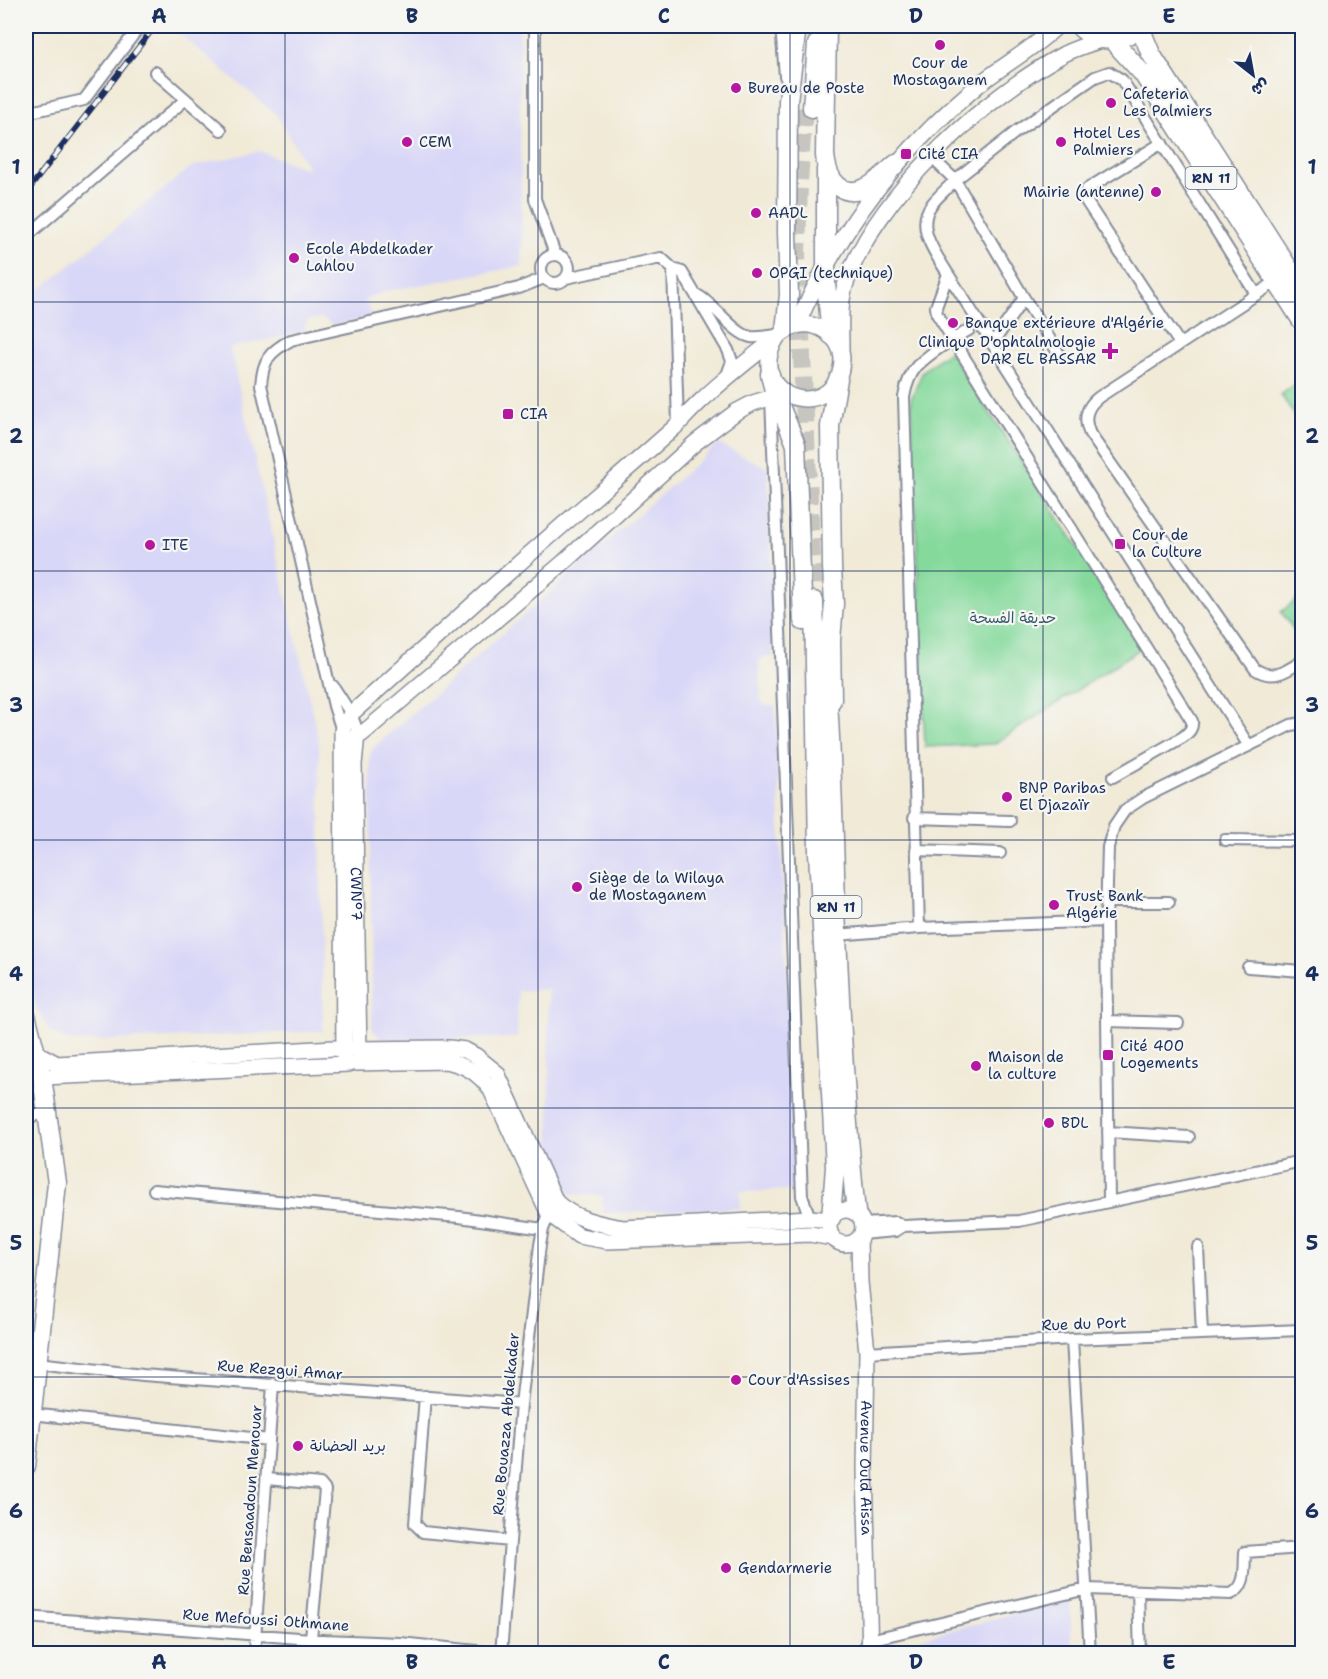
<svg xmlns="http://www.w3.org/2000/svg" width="1328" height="1679" font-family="'Shantell Sans','Playpen Sans Arabic',sans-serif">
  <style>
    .built { fill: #d9d7f7 }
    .green { fill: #84d99b; stroke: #50847c; stroke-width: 1.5 }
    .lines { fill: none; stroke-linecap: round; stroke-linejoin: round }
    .trunk-tunnel { stroke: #c6c5bf; stroke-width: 18; stroke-dasharray: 18 9; stroke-linecap: butt }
    .minor-casing { stroke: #868c9a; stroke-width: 14 }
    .secondary-casing { stroke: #868c9a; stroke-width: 18 }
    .primary-casing { stroke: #868c9a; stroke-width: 21 }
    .trunk-casing { stroke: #868c9a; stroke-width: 21 }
    .minor { stroke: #fff; stroke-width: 10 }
    .secondary { stroke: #fff; stroke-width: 15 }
    .primary { stroke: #fff; stroke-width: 18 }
    .trunk { stroke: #fff; stroke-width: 18 }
    .rail-casing { stroke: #1b2f5e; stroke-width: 6 }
    .rail { stroke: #f6f6f2; stroke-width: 4; stroke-dasharray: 11; stroke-linecap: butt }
    .grid { fill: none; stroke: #1b2f5e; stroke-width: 1.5; stroke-opacity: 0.55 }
    .poi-dot { fill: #b5179e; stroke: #f6f6f2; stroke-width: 2 }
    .labels { text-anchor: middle; stroke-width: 4.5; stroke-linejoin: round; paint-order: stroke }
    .shield { fill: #f6f6f2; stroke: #5d6b8a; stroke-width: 1.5 }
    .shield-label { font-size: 14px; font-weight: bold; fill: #1b2f5e }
    .poi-label { font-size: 15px; fill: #1b2f5e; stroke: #f6f6f2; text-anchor: start }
    .park-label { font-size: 15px; fill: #355a6d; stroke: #f6f6f2 }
    .street-label { font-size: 15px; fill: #1b2f5e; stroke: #f6f6f2 }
    .neatline { fill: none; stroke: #1b2f5e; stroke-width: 2 }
    .grid-label { font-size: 20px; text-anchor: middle; font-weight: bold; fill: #1b2f5e }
  </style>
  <rect width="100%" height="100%" fill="#f6f6f2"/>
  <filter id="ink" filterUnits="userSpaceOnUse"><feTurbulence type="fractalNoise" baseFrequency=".0167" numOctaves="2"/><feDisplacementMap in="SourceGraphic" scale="12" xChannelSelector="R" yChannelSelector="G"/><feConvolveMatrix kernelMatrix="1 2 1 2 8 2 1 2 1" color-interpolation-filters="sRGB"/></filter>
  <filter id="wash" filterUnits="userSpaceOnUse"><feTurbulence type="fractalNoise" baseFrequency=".008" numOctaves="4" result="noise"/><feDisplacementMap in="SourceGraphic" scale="24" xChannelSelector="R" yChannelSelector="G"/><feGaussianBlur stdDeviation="1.35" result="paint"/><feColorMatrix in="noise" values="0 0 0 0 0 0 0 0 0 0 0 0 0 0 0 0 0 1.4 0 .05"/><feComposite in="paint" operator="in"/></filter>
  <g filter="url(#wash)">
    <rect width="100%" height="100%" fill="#f1ead7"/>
    <path class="built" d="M 170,26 L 519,26 L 522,266 L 386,291 L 365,299 L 372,317 L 333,325 L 322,318 L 308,320 L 304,331 L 230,348 L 319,742 L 323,1031 L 74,1042 L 51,1033 L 36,1007 L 26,962 L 26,301 L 191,167 L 259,151 L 309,170 L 277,115 Z
      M 718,444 L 768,468 L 773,657 L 764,657 L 759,661 L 760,683 L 761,701 L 765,706 L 775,705 L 796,1187 L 792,1190 L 740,1192 L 741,1208 L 603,1213 L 603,1196 L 570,1194 L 550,1153 L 548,989 L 518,991 L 517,1038 L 381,1039 L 372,1029 L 370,755 L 374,747 Z
      M 1070,1599 L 1072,1653 L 887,1653 L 886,1647 Z"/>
    <path class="green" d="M 949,351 L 1143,647 L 994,744 L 925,747 L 911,399 L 923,371 Z
      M 1302,379 L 1302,426 L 1281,395 Z
      M 1302,596 L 1302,639 L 1301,640 L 1281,612 Z"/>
  </g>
  <g filter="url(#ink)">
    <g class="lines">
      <path class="trunk-tunnel" d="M 804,108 L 799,182 L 797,255 L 814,601"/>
      <defs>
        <path id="minor" d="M 535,26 L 535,199 L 555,254
          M 781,26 L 785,76
          M 155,72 L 221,130
          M 26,113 L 84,100 L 140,26
          M 1162,143 L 1087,189 L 1086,201 L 1180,344
          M 931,157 L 955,180 C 948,188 939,195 932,204 C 914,227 936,254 948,274 L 1249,746
          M 26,237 L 186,99
          M541 269a14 14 0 1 1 28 0a14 14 0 1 1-28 0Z
          M 673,269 L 678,424
          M 948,274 L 936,307 L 937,314 L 1192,721 C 1193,729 1189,732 1183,737 L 1113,777
          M 566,278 L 661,258 L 673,269 L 682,272 L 728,350 L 732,361 L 726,378
          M 1277,281 L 1099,397 C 1086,407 1083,419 1090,434 L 1255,669 C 1273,681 1287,671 1302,661
          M 699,296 C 715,305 734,334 751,337 C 760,338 770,335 779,335
          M 992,344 L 1024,298
          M 1059,354 L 1024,298 L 955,180 L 1017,131 L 1095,77 L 1109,72 L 1122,80 L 1256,294
          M 771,397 L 802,1196 L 810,1218
          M 333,686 L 351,714 L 357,729
          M 342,731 L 334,706 L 261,385 C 263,360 269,352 291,340 L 519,288 L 544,278
          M 914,818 L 1010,821
          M 1225,840 L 1302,841
          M 916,850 L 1000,853
          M 1107,902 L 1169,902
          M 919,928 L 904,397 C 906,386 909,375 917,366 C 931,352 951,340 969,330
          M 837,935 L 919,928 L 1106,921
          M 1248,967 L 1302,971
          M 1107,1021 L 1178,1023
          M 26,1118 L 48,1112
          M 1108,1132 L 1189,1137
          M 154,1190 L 459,1217 L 543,1229
          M 1109,1202 L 1106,921 L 1108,847 L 1114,826 L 1125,810 L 1143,798 L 1291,725 L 1302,723
          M 863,1224 L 896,1222 L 903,1226
          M 861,1234 L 895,1231 L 903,1226 L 1019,1221 L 1302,1161
          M 1198,1247 L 1202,1334
          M 1072,1339 L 1090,1654
          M 867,1352 L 1072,1339 L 1302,1330
          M 37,1363 L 143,1375 L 521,1404
          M 425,1396 L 415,1524 L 423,1532 L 510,1541
          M 31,1414 L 269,1440
          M 267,1479 L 320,1484 L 325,1490 L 311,1638
          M 1138,1591 L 1140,1654
          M 26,1617 L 324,1640 L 400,1643 L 505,1654
          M 254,1654 L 273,1384
          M 323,1654 L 324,1640
          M 501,1654 L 521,1404 L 540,1245 L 543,1229 L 551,1210
          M 861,1654 L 869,1640 L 1087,1589 L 1231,1594 C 1247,1587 1244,1568 1245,1552 L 1302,1548"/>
        <g id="secondary">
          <path d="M 797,325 C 837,232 899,151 977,86 C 1003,65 1033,49 1057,26"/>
          <path d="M 841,349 C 841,328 839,306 845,286 C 873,198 985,96 1064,54 C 1076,48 1090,44 1103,39"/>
          <path d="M 343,728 L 351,714 C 403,668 454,621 507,574 C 562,525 619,477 674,428 C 684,418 693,408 703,399 C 724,379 747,361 770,343 C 778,337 785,329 796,326 C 817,320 840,336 842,358 C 842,365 841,373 837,380 C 814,421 747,390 776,339"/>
          <path d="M 342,731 L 344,1056"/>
          <path id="s1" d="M 357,734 L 354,764 L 359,1054"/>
          <path d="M 352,739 L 362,734 L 564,562 L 695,443 L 736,412 L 753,403 L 785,393"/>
          <path d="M 353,1049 L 449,1048 L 465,1050 L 476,1056 L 497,1073 L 556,1202 C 574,1219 599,1224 623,1228 L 810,1218 L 830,1220"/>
          <path d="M 35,1052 L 57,1064 L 334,1048 L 348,1050"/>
          <path d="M 356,1063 L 445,1061 C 466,1065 479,1073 491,1090 L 549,1214 L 579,1236 L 607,1241 L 810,1234 L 833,1238"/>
          <path d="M 42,1077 L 349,1064"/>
          <circle cx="846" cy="1227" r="17"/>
          <path id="s2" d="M 859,1238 L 860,1282 L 867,1352 L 865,1470 L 870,1654"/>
        </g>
        <path id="primary" d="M 1079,26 C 1097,45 1123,43 1140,26
          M 1142,26 L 1144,37 L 1151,54 L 1302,289
          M 1112,40 L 1143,74 L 1302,321
          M 26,1015 L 42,1077 L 57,1183 L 26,1466"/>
        <path id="trunk" d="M 827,26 L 825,155 C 827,181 843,202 871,185 C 880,179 888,171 896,164
          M 812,108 L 817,44
          M 826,169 L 826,283 L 831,335
          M 785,330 L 789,295 L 787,232 L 788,101 L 797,26
          M 770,374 C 774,398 788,422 796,445 L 803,621
          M 814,601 L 818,853 L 835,1167 L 831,1218
          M 827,687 C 833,769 834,852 837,934 C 841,1027 846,1120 856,1212
          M 832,700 L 831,640 L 834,604 L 832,567 L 830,426 L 838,379"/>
      </defs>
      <use href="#minor" class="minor-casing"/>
      <use href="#secondary" class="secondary-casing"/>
      <use href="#primary" class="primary-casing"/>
      <use href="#trunk" class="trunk-casing"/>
      <use href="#minor" class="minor"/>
      <use href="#secondary" class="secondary"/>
      <use href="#primary" class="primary"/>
      <use href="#trunk" class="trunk"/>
      <defs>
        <path id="rail" d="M 26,193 L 155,26"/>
      </defs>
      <use href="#rail" class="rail-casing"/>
      <use href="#rail" class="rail"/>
    </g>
  </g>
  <path class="grid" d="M 285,26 L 285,1654M 538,26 L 538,1654M 790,26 L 790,1654M 1043,26 L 1043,1654M 26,302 L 1302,302M 26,571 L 1302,571M 26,840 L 1302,840M 26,1108 L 1302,1108M 26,1377 L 1302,1377"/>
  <g class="poi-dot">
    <circle cx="940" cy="45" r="6"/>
    <circle cx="736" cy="88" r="6"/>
    <circle cx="1111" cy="103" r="6"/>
    <circle cx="407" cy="142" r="6"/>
    <circle cx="1061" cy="142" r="6"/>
    <rect x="900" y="148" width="12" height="12" rx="3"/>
    <circle cx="1156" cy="192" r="6"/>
    <circle cx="756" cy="213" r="6"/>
    <circle cx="294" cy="258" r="6"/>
    <circle cx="757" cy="273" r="6"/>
    <circle cx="953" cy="323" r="6"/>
    <path d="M1107 342h6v6h6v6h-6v6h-6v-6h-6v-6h6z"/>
    <rect x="502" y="408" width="12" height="12" rx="3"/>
    <rect x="1114" y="538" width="12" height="12" rx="3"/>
    <circle cx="150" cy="545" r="6"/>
    <circle cx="1007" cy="797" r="6"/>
    <circle cx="577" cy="887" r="6"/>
    <circle cx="1054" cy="905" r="6"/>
    <rect x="1102" y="1049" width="12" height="12" rx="3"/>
    <circle cx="976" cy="1066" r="6"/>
    <circle cx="1049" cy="1123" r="6"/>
    <circle cx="736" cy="1380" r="6"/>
    <circle cx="298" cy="1446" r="6"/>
    <circle cx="726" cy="1568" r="6"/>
  </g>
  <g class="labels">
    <g class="shield">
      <rect x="1185.5" y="167" width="51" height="22" rx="4.5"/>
      <rect x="810.5" y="896" width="51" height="22" rx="4.5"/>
    </g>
    <g class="shield-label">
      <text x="1211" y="183">RN 11</text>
      <text x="836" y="912">RN 11</text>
    </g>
    <g class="poi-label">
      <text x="940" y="68" text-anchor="middle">Cour de<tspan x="940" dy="17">Mostaganem</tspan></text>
      <text x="748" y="93">Bureau de Poste</text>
      <text x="1123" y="99">Cafeteria<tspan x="1123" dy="17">Les Palmiers</tspan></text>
      <text x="1073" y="138">Hotel Les<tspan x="1073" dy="17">Palmiers</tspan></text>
      <text x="419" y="147">CEM</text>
      <text x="918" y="159">Cité CIA</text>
      <text x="1144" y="197" text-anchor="end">Mairie (antenne)</text>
      <text x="768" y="218">AADL</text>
      <text x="306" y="254">Ecole Abdelkader<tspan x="306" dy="17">Lahlou</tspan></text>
      <text x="769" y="278">OPGI (technique)</text>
      <text x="965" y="328">Banque extérieure d'Algérie</text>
      <text x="1096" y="347" text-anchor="end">Clinique D'ophtalmologie<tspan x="1096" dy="17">DAR EL BASSAR</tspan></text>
      <text x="520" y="419">CIA</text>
      <text x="1132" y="540">Cour de<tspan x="1132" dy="17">la Culture</tspan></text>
      <text x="162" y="550">ITE</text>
      <text x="1019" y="793">BNP Paribas<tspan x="1019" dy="17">El Djazaïr</tspan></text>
      <text x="589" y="883">Siège de la Wilaya<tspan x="589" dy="17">de Mostaganem</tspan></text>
      <text x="1066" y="901">Trust Bank<tspan x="1066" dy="17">Algérie</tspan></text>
      <text x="1120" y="1051">Cité 400<tspan x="1120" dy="17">Logements</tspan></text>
      <text x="988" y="1062">Maison de<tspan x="988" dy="17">la culture</tspan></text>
      <text x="1061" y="1128">BDL</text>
      <text x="748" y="1385">Cour d'Assises</text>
      <text x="310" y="1451">بريد الحضانة</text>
      <text x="738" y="1573">Gendarmerie</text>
    </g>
    <g class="park-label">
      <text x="1013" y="623">حديقة الفسحة</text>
    </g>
    <g class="street-label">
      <text dy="5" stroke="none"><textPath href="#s1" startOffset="160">CWN°7</textPath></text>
      <text transform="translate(1084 1324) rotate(-2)" y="5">Rue du Port</text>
      <text transform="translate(280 1370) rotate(4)" y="5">Rue Rezgui Amar</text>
      <text transform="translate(506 1424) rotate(-85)" y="5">Rue Bouazza Abdelkader</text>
      <text dy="5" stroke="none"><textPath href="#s2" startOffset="230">Avenue Ould Aissa</textPath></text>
      <text transform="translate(250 1500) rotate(-86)" y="5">Rue Bensaadoun Menouar</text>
      <text transform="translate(266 1620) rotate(4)" y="5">Rue Mefoussi Othmane</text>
    </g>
  </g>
  <rect width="1328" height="1679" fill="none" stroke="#f6f6f2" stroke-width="66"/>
  <g transform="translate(1253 75) rotate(149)" stroke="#f6f6f2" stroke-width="4.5" paint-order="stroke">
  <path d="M0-4.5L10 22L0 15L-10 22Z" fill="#1b2f5e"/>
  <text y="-9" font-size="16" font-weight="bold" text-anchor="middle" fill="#1b2f5e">ش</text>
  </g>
  <rect x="33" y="33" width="1262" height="1613" class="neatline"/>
  <g class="grid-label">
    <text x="159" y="23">A</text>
    <text x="412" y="23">B</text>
    <text x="664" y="23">C</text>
    <text x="916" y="23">D</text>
    <text x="1169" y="23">E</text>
    <text x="16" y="174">1</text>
    <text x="1312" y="174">1</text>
    <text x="16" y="443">2</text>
    <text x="1312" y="443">2</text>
    <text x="16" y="712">3</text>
    <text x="1312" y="712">3</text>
    <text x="16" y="981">4</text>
    <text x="1312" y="981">4</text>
    <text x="16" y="1250">5</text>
    <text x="1312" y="1250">5</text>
    <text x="16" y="1518">6</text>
    <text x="1312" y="1518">6</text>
    <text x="159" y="1669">A</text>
    <text x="412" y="1669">B</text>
    <text x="664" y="1669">C</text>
    <text x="916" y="1669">D</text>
    <text x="1169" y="1669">E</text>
  </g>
</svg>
